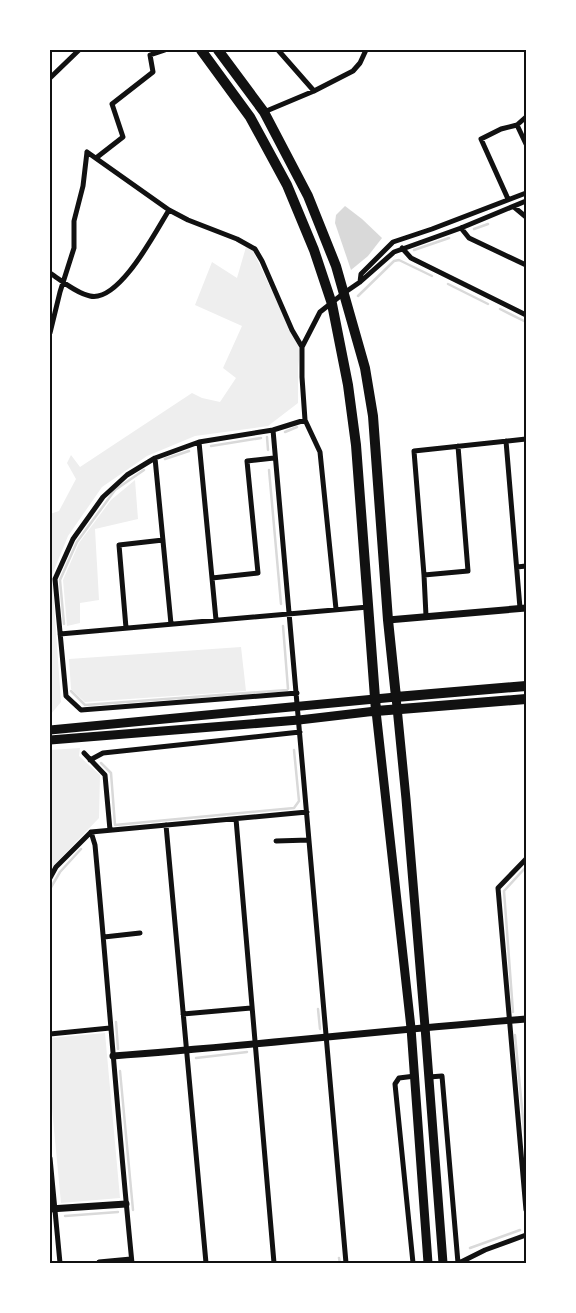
<svg xmlns="http://www.w3.org/2000/svg" width="576" height="1313" font-family="'DM Sans',sans-serif">
  <style>
    .green { fill: #eee }
    .water { fill: #d9d9d9 }
    .lines { fill: none; stroke-linecap: round; stroke-linejoin: round }
    .stream { stroke: #d9d9d9; stroke-width: 2.5 }
    .minor { stroke: #111; stroke-width: 5 }
    .tertiary { stroke: #111; stroke-width: 7 }
    .primary { stroke: #111; stroke-width: 9 }
    .trunk { stroke: #111; stroke-width: 10 }
    .neatline { fill: none; stroke: #111; stroke-width: 2 }
  </style>
  <rect width="100%" height="100%" fill="#fff"/>
  <path class="green" d="M 246,247 L 253,251 L 300,350 L 298,368 L 298,403 L 268,426 L 195,436 L 147,456 L 102,487 L 68,536 L 52,575 L 61,702 L 51,714 L 50,514 L 59,511 L 76,479 L 67,463 L 71,455 L 80,467 L 192,393 L 202,398 L 220,402 L 236,378 L 223,368 L 242,326 L 195,305 L 212,262 L 237,278 Z
    M 135,480 L 138,519 L 95,529 L 99,600 L 80,603 L 80,623 L 67,626 L 63,580 L 79,543 L 111,500 Z
    M 241,647 L 246,691 L 85,702 L 71,689 L 69,659 Z
    M 80,748 L 79,756 L 100,775 L 99,818 L 53,866 L 50,871 L 50,750 Z
    M 105,1033 L 120,1198 L 61,1203 L 50,1087 L 50,1038 Z"/>
  <path class="water" d="M 345,206 L 362,219 L 382,238 L 368,256 L 351,270 L 335,223 L 336,215 Z"/>
  <g class="lines">
    <path class="stream" d="M 474,229 L 488,224
      M 414,250 L 449,238
      M 448,284 L 488,304
      M 358,296 L 394,261 L 399,260 L 432,276
      M 500,309 L 526,322
      M 285,432 L 297,427
      M 267,437 L 268,450
      M 211,446 L 261,438
      M 165,459 L 189,451
      M 269,470 L 281,604
      M 64,624 L 60,580 L 77,542 L 115,490 L 144,470
      M 283,626 L 288,689
      M 71,691 L 85,705 L 287,690
      M 101,763 L 111,773 L 115,825 L 294,808 L 299,801 L 294,750
      M 50,889 L 60,872 L 81,849
      M 318,1009 L 320,1029
      M 513,1012 L 504,891 L 526,867
      M 116,1022 L 118,1049
      M 515,1035 L 526,1150
      M 196,1058 L 247,1052
      M 120,1071 L 133,1210
      M 65,1216 L 118,1212
      M 470,1248 L 520,1230
      M 339,1258 L 340,1263"/>
    <path class="minor" d="M 278,50 L 314,91
      M 50,78 L 79,50
      M 264,112 L 314,91 L 353,71 L 360,63 L 366,50
      M 517,125 L 526,144
      M 87,152 L 169,210 L 188,220 L 237,239 L 255,249 L 262,261 L 292,330 L 302,347
      M 96,158 L 123,137 L 112,104 L 153,72 L 150,55 L 165,50
      M 508,199 L 481,139 L 501,129 L 517,125 L 526,117
      M 514,207 L 526,217
      M 461,228 L 469,238 L 526,265
      M 402,248 L 411,258 L 526,315
      M 50,273 C 62,281 76,293 90,296 C 119,303 156,231 169,210
      M 360,282 L 361,274 L 393,242 L 432,229 L 526,193
      M 50,333 L 60,292 L 74,248 L 74,221 L 83,186 L 87,152
      M 305,420 L 302,377 L 302,347 L 320,312 L 344,293 L 360,282 L 394,252 L 461,228 L 526,201
      M 273,430 L 346,1263
      M 506,441 L 520,608
      M 199,442 L 216,620
      M 155,458 L 171,624
      M 517,567 L 526,566
      M 424,575 L 468,571 L 458,446
      M 212,578 L 258,573 L 247,461 L 274,458
      M 426,616 L 424,575 L 414,451 L 526,439
      M 126,628 L 119,545 L 163,540
      M 60,634 L 368,607
      M 297,693 L 81,710 L 66,696 L 55,579 L 73,539 L 103,497 L 127,475 L 155,458 L 199,442 L 273,430 L 305,420 L 320,452 L 336,609
      M 84,753 L 105,775 L 110,830
      M 90,760 L 103,753 L 300,732
      M 236,819 L 274,1263
      M 166,825 L 206,1263
      M 91,832 L 95,845 C 108,984 118,1124 132,1263
      M 276,841 L 309,840
      M 526,859 L 498,888 L 526,1210
      M 50,878 L 56,867 L 91,832 L 307,812
      M 104,937 L 140,933
      M 183,1014 L 251,1008
      M 50,1034 L 110,1028
      M 429,1077 L 442,1076 L 458,1263
      M 50,1158 L 60,1263
      M 99,1262 L 131,1259
      M 413,1263 L 395,1084 L 399,1078 L 415,1076
      M 459,1263 L 485,1250 L 526,1235"/>
    <path class="tertiary" d="M 388,620 L 526,608
      M 113,1056 C 251,1046 388,1030 526,1019
      M 50,1209 L 126,1204"/>
    <path class="primary" d="M 50,730 L 396,697 L 406,799 L 425,1027 L 443,1263
      M 50,740 L 299,720 L 376,711 L 411,1028 L 428,1263"/>
    <path class="trunk" d="M 201,50 L 250,117 L 287,185 L 314,250 L 332,304 L 348,385 L 356,445 L 376,711 L 526,699
      M 218,50 L 264,112 L 308,196 L 336,266 L 365,368 L 373,416 L 388,620 L 396,697 L 526,686"/>
  </g>
  <rect width="576" height="1313" fill="none" stroke="#ffffff" stroke-width="102"/>
  <rect x="51" y="51" width="474" height="1211" class="neatline"/>
</svg>
